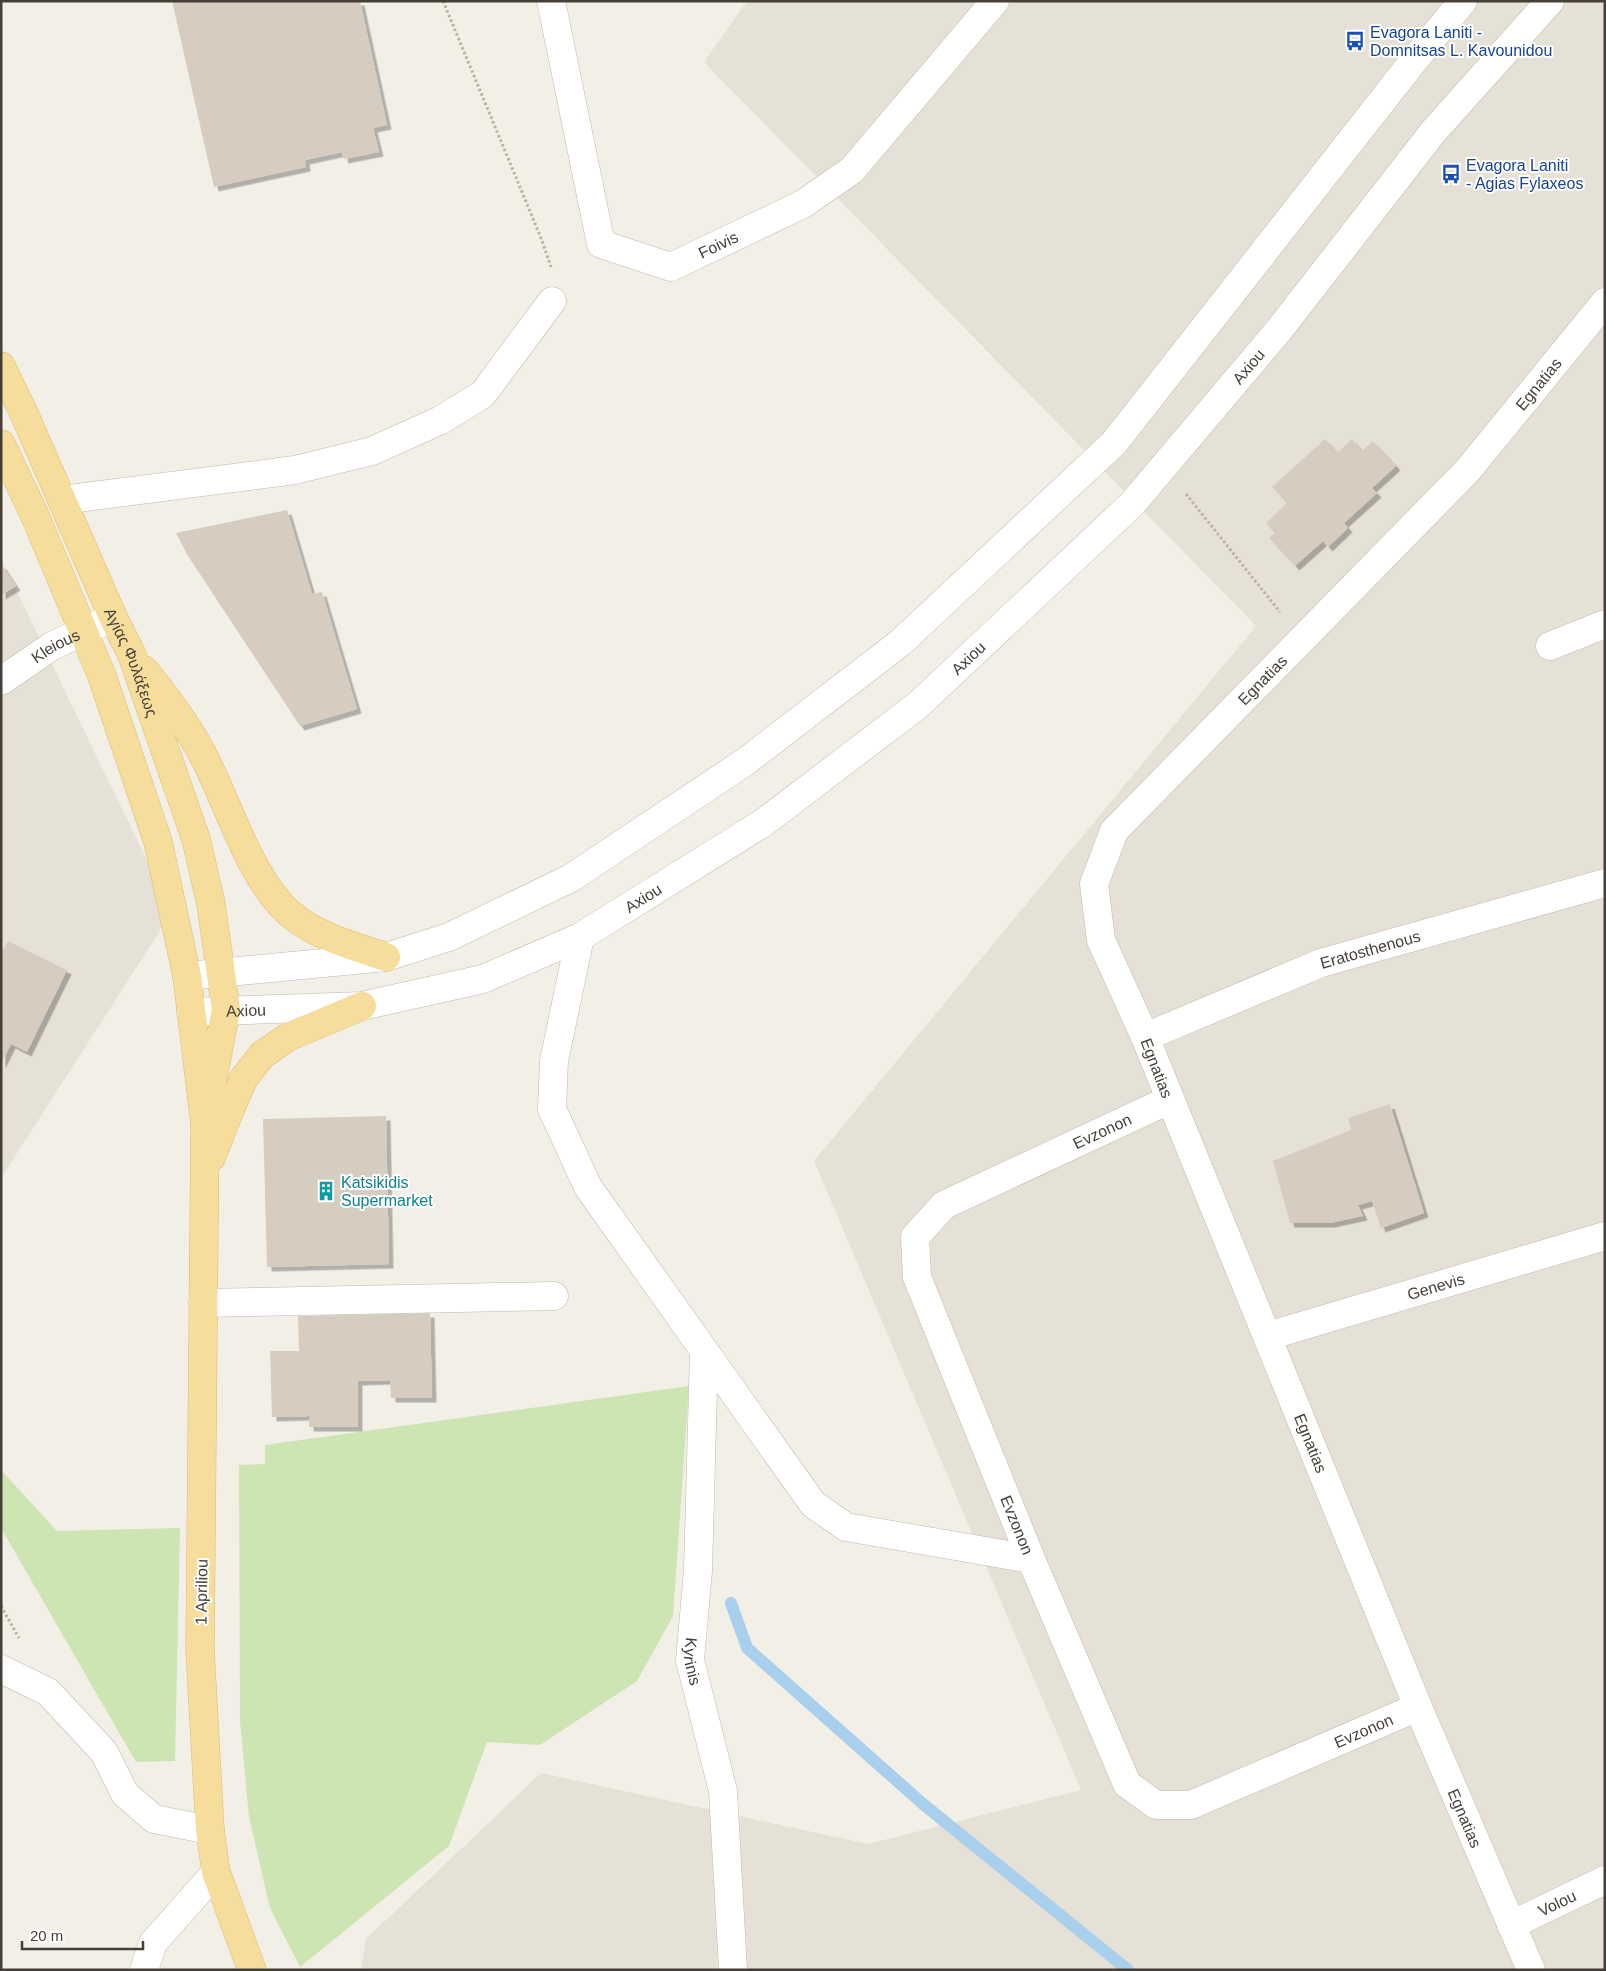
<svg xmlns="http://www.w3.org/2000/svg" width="1606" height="1971" font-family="Helvetica,sans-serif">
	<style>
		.residential { fill: #e6e1d6 }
		.green { fill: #cde4b3 }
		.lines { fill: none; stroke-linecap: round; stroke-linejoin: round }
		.stream { stroke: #a8cfeb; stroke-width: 12 }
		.building { fill: #d6cdc0; filter: url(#shadow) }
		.minor-casing { stroke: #c0b9ad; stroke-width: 29 }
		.major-casing { stroke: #dbba6d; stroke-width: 29 }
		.path { stroke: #beb29d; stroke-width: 3; stroke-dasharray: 2.5 2.5; stroke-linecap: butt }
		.minor { stroke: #fff; stroke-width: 28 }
		.major { stroke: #f7dd9c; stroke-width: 28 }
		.labels { text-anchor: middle; stroke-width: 4; stroke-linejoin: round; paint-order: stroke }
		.transit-label { font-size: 16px; fill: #164399; stroke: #fff; text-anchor: start }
		.street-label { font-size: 16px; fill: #453f37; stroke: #fff }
		.culture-label { font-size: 16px; fill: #0d838f; stroke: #fff; text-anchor: start }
	</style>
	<defs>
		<filter id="shadow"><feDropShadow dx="4.5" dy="4.5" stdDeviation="0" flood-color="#0004"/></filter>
	</defs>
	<rect width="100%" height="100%" fill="#f2efe7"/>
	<g class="residential">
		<path d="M747 1H1605V1970H361L366 1939 541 1773 868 1844 1081 1790 814 1161 1256 626 704 62Z"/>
		<path d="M1 559 172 912 1 1178Z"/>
	</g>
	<g class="green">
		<path d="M689 1386 673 1616 637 1681 540 1745 487 1742 449 1846 300 1967 270 1908 249 1817 240 1721 239 1465 265 1464V1445Z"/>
		<path d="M1 1470 57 1531 180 1528 175 1761 136 1762 1 1528Z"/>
	</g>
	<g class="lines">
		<path class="stream" d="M731 1603 747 1648 923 1804 1128 1970"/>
	</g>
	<g class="building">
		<path d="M172 1H360L387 125 373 128 379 152 344 159 342 152 305 160 306 167 214 187Z"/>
		<path d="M1325 439 1337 453 1352 439 1362 451 1373 441 1396 466 1372 488 1377 493 1344 523 1348 528 1328 547 1323 541 1295 566 1269 538 1275 533 1266 523 1287 503 1272 487Z"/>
		<path d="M287 510 312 594 322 592 357 709 300 726 188 556 176 533Z"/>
		<path d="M1 564 16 586 1 595Z"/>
		<path d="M8 941 67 970 27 1052 11 1044 1 1064V954Z"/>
		<path d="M1390 1104 1424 1213 1381 1228 1372 1201 1358 1205 1363 1216 1330 1223H1290L1273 1161 1351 1130 1348 1118Z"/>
		<path d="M386 1116 389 1264 267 1267 263 1119Z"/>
		<path d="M430 1313 432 1398H391L390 1380 358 1381V1427H309V1416L272 1417 270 1351H299L298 1316Z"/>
	</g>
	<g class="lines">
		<defs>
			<g id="minor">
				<path id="s1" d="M551 1 601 244 671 267 803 204 852 170 995 1"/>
				<path d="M62 500 295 470 372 451 441 420 483 394 552 301"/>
				<path d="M1550 646 1605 624"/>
				<path id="s2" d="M1 681 52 646 113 617"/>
				<path d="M580 937 554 1061 552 1109 588 1187 813 1504 846 1527 1031 1559"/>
				<path d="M187 976 386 957 449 937 571 878 745 762 900 643 1114 443 1415 59 1463 1"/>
				<path id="s3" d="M191 1012 362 1006 483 979 580 937 763 823 918 705 1132 504 1279 330 1433 132 1550 1"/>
				<path id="s4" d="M1145 1037 1321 963 1605 883"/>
				<path id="s5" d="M1169 1100 944 1205 915 1237 917 1277 1031 1559 1127 1784 1156 1805H1191L1418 1707"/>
				<path d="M203 1303 554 1296"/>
				<path id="s6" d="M1268 1336 1605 1236"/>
				<path id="s7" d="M704 1351 698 1571 690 1660 723 1791 733 1970"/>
				<path d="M1 1669 48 1692 104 1752 125 1794 154 1819 210 1830"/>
				<path id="s8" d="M1511 1925 1605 1880"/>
				<path d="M144 1970 153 1943 216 1872"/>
				<path id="s9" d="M1531 1970 1418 1707 1145 1037 1101 940 1094 884 1114 831 1468 470 1605 302"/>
			</g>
			<g id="major">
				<path id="s10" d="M1 366 22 409 113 617 132 655 196 839 211 904 226 1010 209 1098"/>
				<path d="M1 444 35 516 102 676 158 842 187 976 205 1124 200 1650 210 1830 216 1872 252 1970"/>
				<path d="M144 670C167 698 190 728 206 761 228 805 248 869 281 905 307 934 350 945 386 957"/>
				<path d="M211 1158 232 1105 244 1078 262 1055 288 1037 362 1006"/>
			</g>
		</defs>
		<use href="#minor" class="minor-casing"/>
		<use href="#major" class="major-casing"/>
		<g class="path">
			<path d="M443 1 541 238 551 267"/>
			<path d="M1186 494 1280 612"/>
			<path d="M1 1606 19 1638"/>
		</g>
		<use href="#minor" class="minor"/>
		<use href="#major" class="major"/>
	</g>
	<defs>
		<symbol id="bus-bare" viewBox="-9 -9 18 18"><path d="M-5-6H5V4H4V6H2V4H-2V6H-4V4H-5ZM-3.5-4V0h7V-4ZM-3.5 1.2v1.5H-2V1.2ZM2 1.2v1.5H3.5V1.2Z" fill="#1a4fb4" stroke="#fff" stroke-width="2.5" paint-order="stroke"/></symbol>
		<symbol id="building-bare" viewBox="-9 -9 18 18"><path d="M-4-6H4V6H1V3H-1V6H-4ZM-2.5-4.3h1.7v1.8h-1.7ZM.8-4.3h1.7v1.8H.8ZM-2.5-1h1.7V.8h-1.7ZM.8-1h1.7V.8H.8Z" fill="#0f9aa8" stroke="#fff" stroke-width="2.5" paint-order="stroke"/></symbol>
	</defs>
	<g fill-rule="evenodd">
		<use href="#bus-bare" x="1341" y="27" width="28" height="28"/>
		<use href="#bus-bare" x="1437" y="160" width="28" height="28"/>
		<use href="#building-bare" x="312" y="1177" width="28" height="28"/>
	</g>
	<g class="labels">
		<g class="transit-label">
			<text x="1370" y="38">Evagora Laniti -<tspan x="1370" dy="18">Domnitsas L. Kavounidou</tspan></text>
			<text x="1466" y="171">Evagora Laniti<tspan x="1466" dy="18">- Agias Fylaxeos</tspan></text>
		</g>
		<g class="street-label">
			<text dy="6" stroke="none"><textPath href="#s1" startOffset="374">Foivis</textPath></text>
			<text dy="6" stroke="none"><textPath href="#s3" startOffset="1285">Axiou</textPath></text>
			<text dy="6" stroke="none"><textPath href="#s9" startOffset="1846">Egnatias</textPath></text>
			<text dy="6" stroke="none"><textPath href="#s2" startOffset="65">Kleious</textPath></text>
			<text dy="6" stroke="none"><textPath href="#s3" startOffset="880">Axiou</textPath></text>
			<text dy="6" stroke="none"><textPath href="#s10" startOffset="324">Αγίας Φυλάξεως</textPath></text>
			<text dy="6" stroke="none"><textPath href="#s9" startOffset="1441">Egnatias</textPath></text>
			<text dy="6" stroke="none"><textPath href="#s3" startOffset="475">Axiou</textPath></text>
			<text dy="6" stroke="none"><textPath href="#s4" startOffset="242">Eratosthenous</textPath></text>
			<text dy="6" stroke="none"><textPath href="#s3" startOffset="55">Axiou</textPath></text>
			<text transform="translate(1157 1068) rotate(69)" y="6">Egnatias</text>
			<text transform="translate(1102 1131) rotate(-25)" y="6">Evzonon</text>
			<text dy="6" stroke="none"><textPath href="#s6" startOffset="175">Genevis</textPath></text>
			<text transform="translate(1311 1443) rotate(68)" y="6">Egnatias</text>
			<text dy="6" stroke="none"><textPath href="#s5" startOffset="599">Evzonon</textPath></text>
			<text transform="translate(201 1592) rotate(-89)" y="6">1 Apriliou</text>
			<text dy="6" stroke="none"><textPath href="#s7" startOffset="311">Kyrinis</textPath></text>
			<text dy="6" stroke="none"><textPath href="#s5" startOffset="1139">Evzonon</textPath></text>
			<text transform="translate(1465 1818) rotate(67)" y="6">Egnatias</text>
			<text dy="6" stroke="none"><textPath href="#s8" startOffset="51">Volou</textPath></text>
		</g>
		<g class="culture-label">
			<text x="341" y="1188">Katsikidis<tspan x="341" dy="18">Supermarket</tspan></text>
		</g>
	</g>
	<rect width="1606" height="1971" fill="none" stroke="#453f37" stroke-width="5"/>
	<path d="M22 1941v8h121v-8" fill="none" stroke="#453f37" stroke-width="2.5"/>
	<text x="30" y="1941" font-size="15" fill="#453f37" stroke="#ffffff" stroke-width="4" paint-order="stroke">20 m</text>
</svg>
